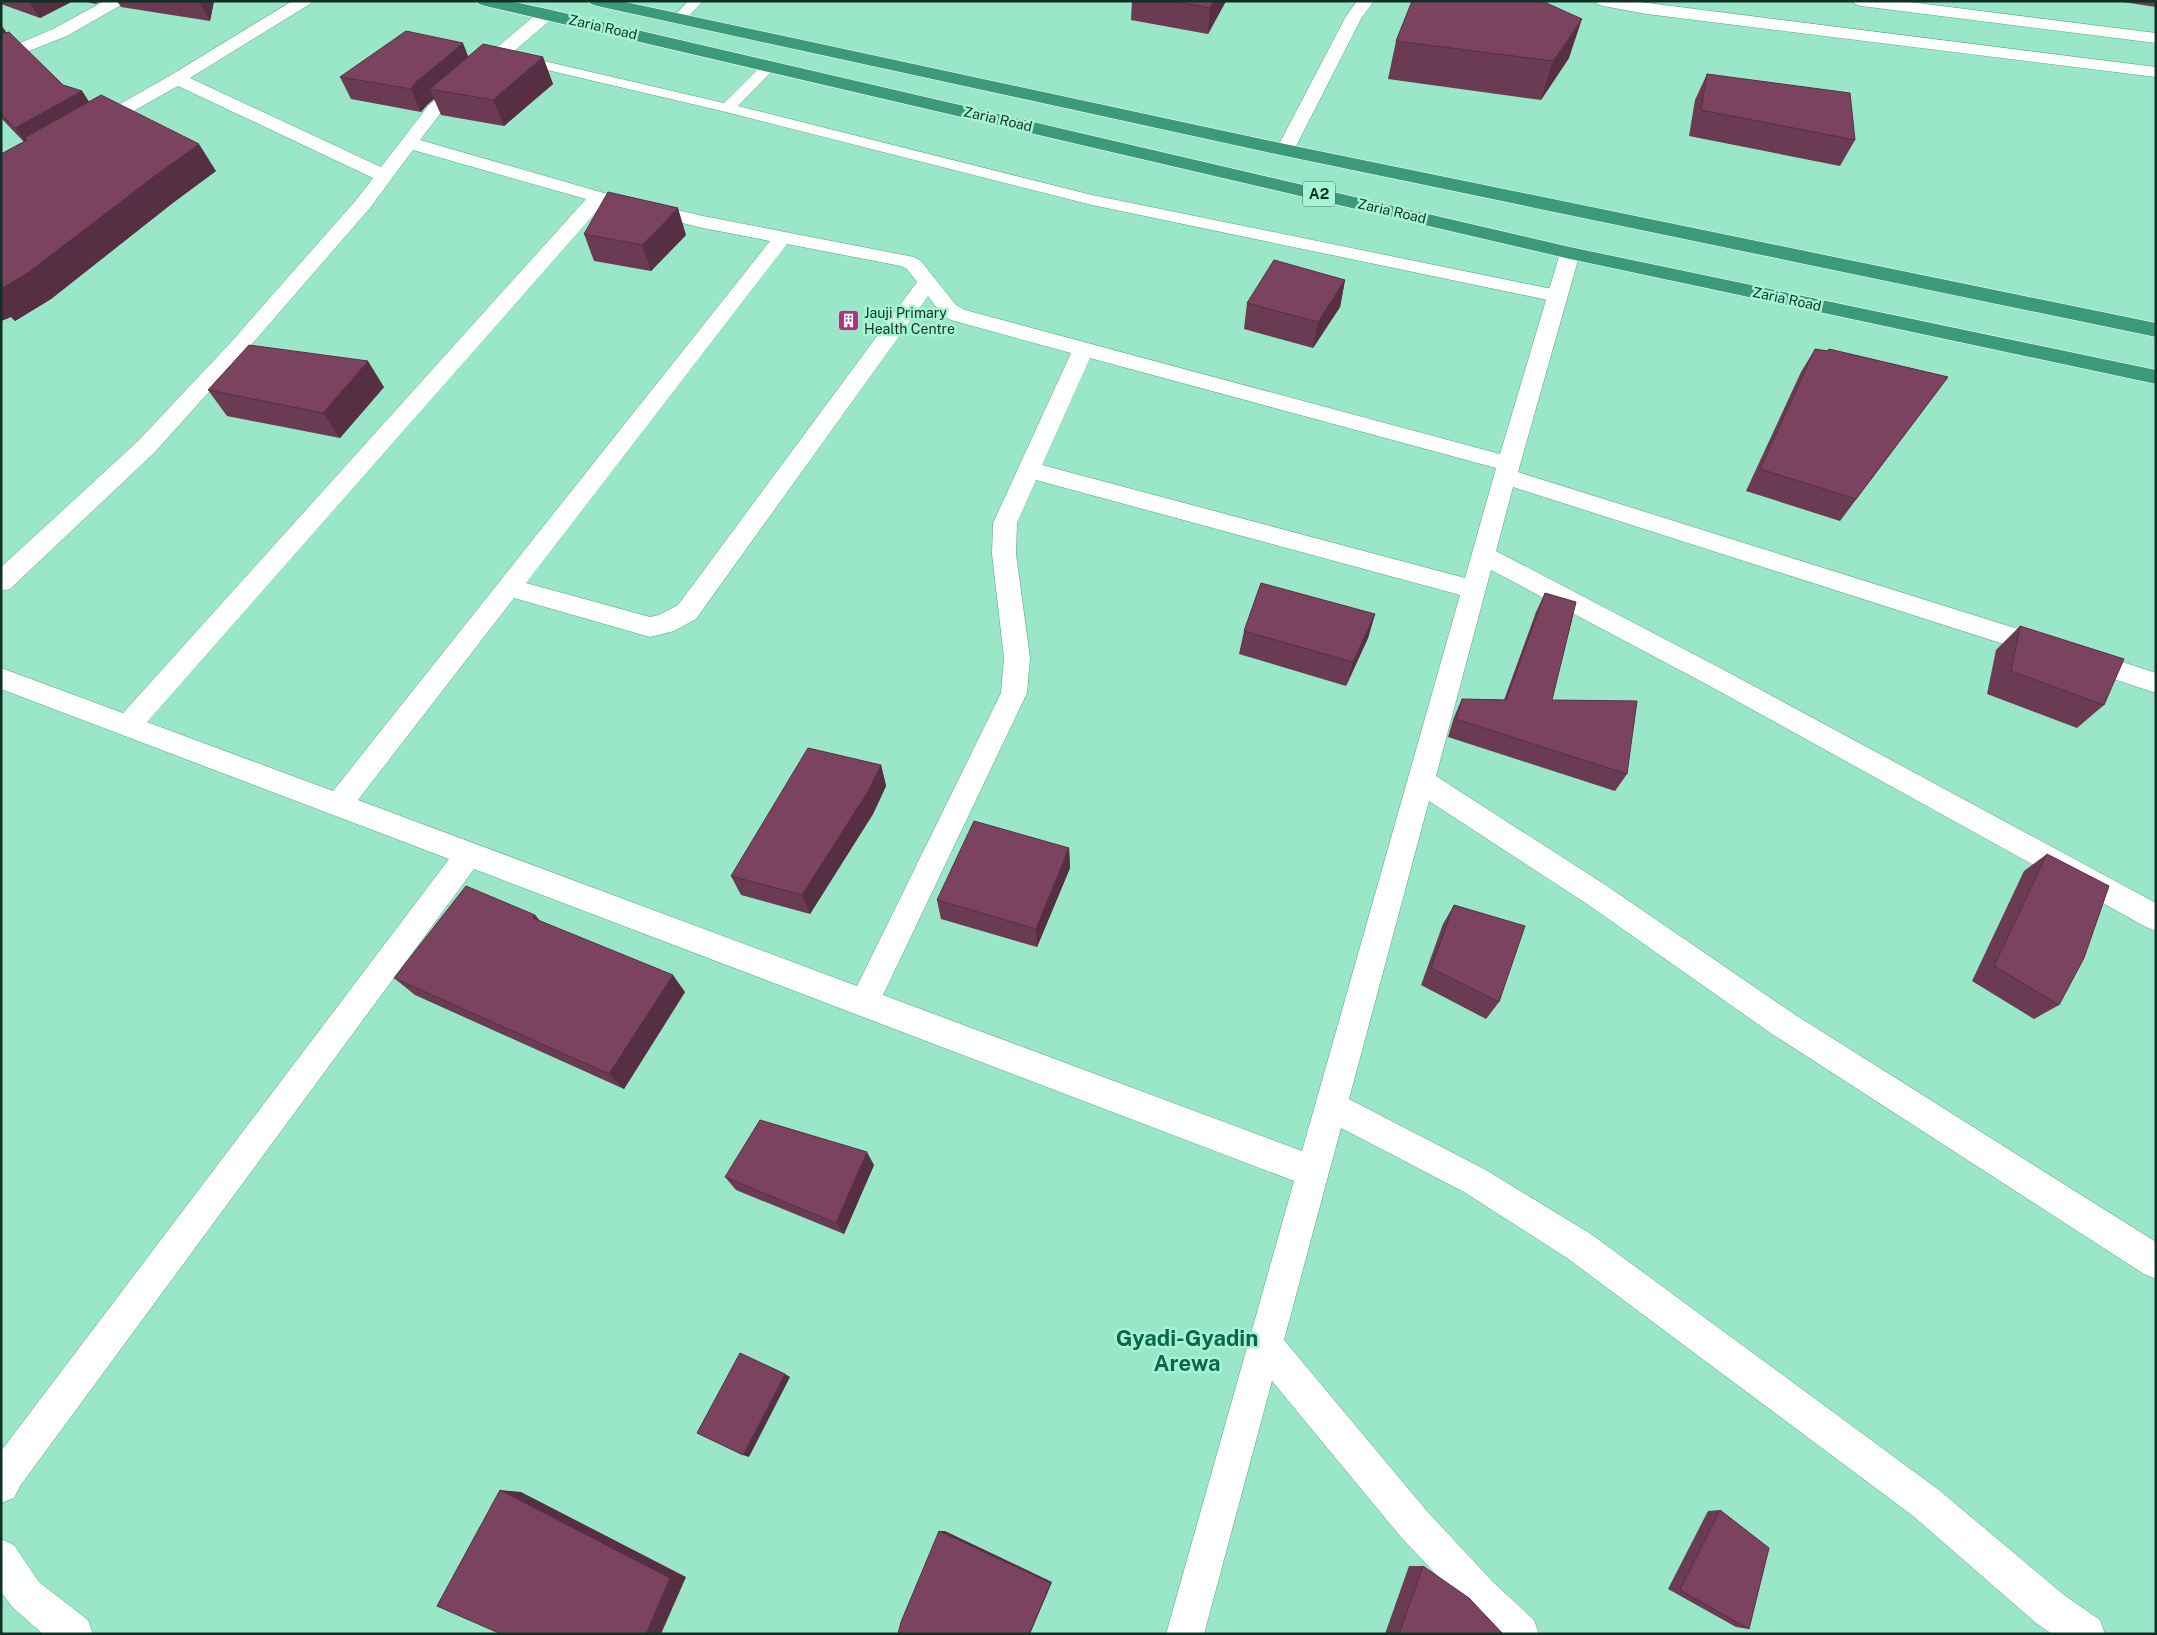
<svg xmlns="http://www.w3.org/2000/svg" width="2157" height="1635" font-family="'Public Sans',sans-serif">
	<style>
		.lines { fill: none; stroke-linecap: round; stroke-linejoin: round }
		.lane-casing { stroke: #57a388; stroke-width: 1 }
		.street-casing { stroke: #57a388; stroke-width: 1 }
		.highway-casing { stroke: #fff; stroke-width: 1 }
		.lane { fill: #fff; fill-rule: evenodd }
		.street { fill: #fff; fill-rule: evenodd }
		.highway { fill: #3c9a7c; fill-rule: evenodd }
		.wall { fill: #6b3a53 }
		.shaded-wall { fill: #572f43 }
		.building { fill: #7c4360; stroke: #572f43 }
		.labels { text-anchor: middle; stroke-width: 5; stroke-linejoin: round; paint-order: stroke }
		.far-street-label { font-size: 14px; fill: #113127; stroke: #a6f4d6 }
		.far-poi-label { font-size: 14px; fill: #113127; stroke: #a6f4d6; text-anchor: start }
		.shield { fill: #a6f4d6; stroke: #3e6c5c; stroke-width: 1 }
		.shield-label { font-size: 15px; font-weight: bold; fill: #113127 }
		.near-quarter-label { font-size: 22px; font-weight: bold; fill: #0c654d; stroke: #a6f4d6 }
	</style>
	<rect width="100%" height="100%" fill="#99e6c9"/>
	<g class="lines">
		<defs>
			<g id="lane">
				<path d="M688 1H703L683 22H673L671 19Z"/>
				<path d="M514 54 724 103 764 63H774L776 66 774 69 738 106 1092 195 1557 290 1563 292 1566 296 1563 300 1557 302 1092 205 726 112 509 61 507 58 509 55Z"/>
			</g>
			<g id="street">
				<path d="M104 1H125L123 4 67 36 1 62V51L55 28Z"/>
				<path d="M292 1H312L310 4 190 78 381 167 428 106 541 10H553L555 14 553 18 440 114 420 140 604 193 703 216 914 257 921 261 956 305 965 310 1500 454 1560 253 1563 249 1570 247 1577 249 1580 253 1518 472 2053 640 2057 647 2053 654 2044 657 1513 487 1496 551 1724 670 2156 903V931L2146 927 1706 684 1491 570 1436 776 1607 886 1794 1014 2156 1242V1279L2144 1274 1772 1034 1587 904 1429 801 1349 1099 1486 1170 1591 1234 1939 1490 2064 1595 2100 1620 2105 1634H2052L2036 1623 1913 1516 1567 1258 1464 1192 1341 1128 1284 1340 1426 1510 1493 1582 1534 1620 1539 1634H1492L1400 1536 1272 1381 1204 1634H1166L1294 1181 474 869 20 1486 14 1498 1 1503V1451L449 859 1 689V668L123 713 586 199 413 150 370 208 245 352 154 453 10 589 1 591V567L138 441 231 342 356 200 373 178 178 86 100 130 94 131 88 130 85 126 88 122 171 75ZM603 204 703 228 770 241 333 791 147 722ZM787 244 901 266 907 269 917 282 678 605 659 615 650 617 526 583ZM928 296 942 315 951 320 1071 353 993 523 992 554 1004 658 1001 693 857 986 358 800 514 598 650 637 674 631 696 619ZM1090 358 1496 468 1465 578 1042 465ZM1036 480 1460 595 1302 1151 883 995 1027 693 1030 658 1016 554 1017 523Z"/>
				<path d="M1357 1H1374L1362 17 1294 150 1292 154 1285 156 1278 154 1276 150 1346 16Z"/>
				<path d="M1595 1H1632L2156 67V77L1647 14 1603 6 1597 4Z"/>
				<path d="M1853 1H1902L2156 33V43L1861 6 1855 4Z"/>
				<path d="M2083 649 2156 673V693L2074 666 2070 659 2074 652Z"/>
				<path d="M1 1539 14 1545 39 1582 88 1620 93 1634H43L13 1608 1 1592Z"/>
			</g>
			<g id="highway">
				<path d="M477 1H510L547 9 1570 247 2156 370V384L1570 259 485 6 479 4Z"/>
				<path d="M589 1H621L1285 144 2156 323V337L1285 156 597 6 591 4Z"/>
			</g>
		</defs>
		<use href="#lane" class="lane-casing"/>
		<use href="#street" class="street-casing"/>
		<use href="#highway" class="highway-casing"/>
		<use href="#lane" class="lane"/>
		<use href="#street" class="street"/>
		<use href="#highway" class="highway"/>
	</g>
	<g class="wall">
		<path d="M1 1H73L40 18 1 4Z"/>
		<path d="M81 1H100L96 4Z"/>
		<path d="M117 1H214L210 21 121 7Z"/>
		<path d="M1132 1H1226L1208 34 1131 20Z"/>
		<path d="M2116 1H2156V7Z"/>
		<path d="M1 25 6 32 63 85 82 91 89 102 216 171 174 202 51 299 15 321 11 317 1 321V154L24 142 1 118Z"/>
		<path d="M1396 41 1569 58 1541 100 1388 79Z"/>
		<path d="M543 57 553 84 504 126 441 115 434 99 427 105 421 112 351 99 340 77Z"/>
		<path d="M1707 74 1855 140 1840 166 1689 136 1695 100Z"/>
		<path d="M584 234 686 235 651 271 594 261Z"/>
		<path d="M1345 280 1340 307 1313 348 1244 329 1247 303Z"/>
		<path d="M1815 349 1828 351 1829 349 1948 377 1840 521 1746 491 1801 372Z"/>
		<path d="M384 387 340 438 227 416 208 390Z"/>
		<path d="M1545 593 1552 700 1627 774 1615 791 1448 737 1454 717 1462 699 1504 700 1536 612Z"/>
		<path d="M1375 614 1368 638 1346 686 1239 654 1244 631Z"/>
		<path d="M2020 626 2104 705 2077 728 1987 694 1996 650Z"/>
		<path d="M881 765 886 786 873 814 810 914 741 895 731 876Z"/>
		<path d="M1069 848 1070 868 1037 947 941 919 937 900Z"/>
		<path d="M2047 854 2059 1005 2034 1019 1972 981 2024 871Z"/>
		<path d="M1454 905 1499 1002 1486 1019 1421 985 1443 924Z"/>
		<path d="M535 915 540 921 685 992 624 1089 415 995 394 978Z"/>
		<path d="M874 1165 844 1234 736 1190 725 1177Z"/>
		<path d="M1720 1510 1749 1629 1736 1627 1668 1589 1708 1511Z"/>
		<path d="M1409 1566H1423L1503 1634H1385Z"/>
	</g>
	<g class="shaded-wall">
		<path d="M28 1H73L40 18Z"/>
		<path d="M199 1H214L210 21Z"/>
		<path d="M1214 1H1226L1208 34 1210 8Z"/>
		<path d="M1582 19 1569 58 1541 100 1553 61Z"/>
		<path d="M1 25 14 43 1 49Z"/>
		<path d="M463 43 472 66 430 89 434 99 427 105 421 112 411 89 416 82Z"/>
		<path d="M543 57 553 84 504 126 493 100Z"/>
		<path d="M82 91 97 114 32 151 15 128Z"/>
		<path d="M199 144 216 171 174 202 51 299 15 321 1 306V289L156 175Z"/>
		<path d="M678 208 686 235 651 271 642 245Z"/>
		<path d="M1345 280 1340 307 1313 348 1318 322Z"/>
		<path d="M1 306 11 317 1 321Z"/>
		<path d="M368 361 384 387 340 438 323 413Z"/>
		<path d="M1375 614 1368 638 1346 686 1353 662Z"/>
		<path d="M881 765 886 786 873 814 810 914 802 895Z"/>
		<path d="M1069 848 1070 868 1037 947 1036 929Z"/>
		<path d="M535 915 551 934 533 918Z"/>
		<path d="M673 975 685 992 624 1089 609 1074Z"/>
		<path d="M867 1152 874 1165 844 1234 836 1223Z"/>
		<path d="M785 1374 790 1377 749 1457 743 1455Z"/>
		<path d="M500 1490 521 1492 686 1577 661 1634H646Z"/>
		<path d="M939 1531H945L1052 1582 1030 1634Z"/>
	</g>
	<g class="building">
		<path d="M1173 1H1214L1210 8Z"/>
		<path d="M1412 1H1542L1582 19 1553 61 1396 41Z"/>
		<path d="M406 31 463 43 416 82 411 89 340 77Z"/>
		<path d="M9 32 63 85 82 91 15 128 1 114V34Z"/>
		<path d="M483 44 543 57 493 100 430 89Z"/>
		<path d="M1707 74 1850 93 1855 140 1701 110Z"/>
		<path d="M101 95 199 144 156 175 29 272 1 289V154L27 140 24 138Z"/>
		<path d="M608 192 678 208 642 245 584 234Z"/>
		<path d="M1274 260 1345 280 1318 322 1247 303Z"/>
		<path d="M249 345 368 361 323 413 208 390Z"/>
		<path d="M1815 349 1828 351 1829 349 1948 377 1856 499 1760 469Z"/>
		<path d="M1261 583 1375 614 1353 662 1244 631Z"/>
		<path d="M1545 593 1576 602 1552 700 1637 701 1627 774 1456 719 1462 699 1506 700Z"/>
		<path d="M2020 626 2124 659 2104 705 2011 671Z"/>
		<path d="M808 748 881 765 867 793 802 895 731 876Z"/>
		<path d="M974 821 1069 848 1036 929 937 900Z"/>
		<path d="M2047 854 2109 886 2084 958 2059 1005 1994 966Z"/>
		<path d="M466 886 535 915 533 918 673 975 609 1074 394 978Z"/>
		<path d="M1454 905 1525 926 1499 1002 1431 968Z"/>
		<path d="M760 1120 867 1152 836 1223 725 1177Z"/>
		<path d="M740 1353 785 1374 743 1455 697 1433Z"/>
		<path d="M500 1490 670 1578 646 1634H501L437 1606Z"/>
		<path d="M1720 1510 1769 1548 1749 1629 1680 1590Z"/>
		<path d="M939 1531 1051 1583 1029 1634H898L901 1622Z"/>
		<path d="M1423 1566 1469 1598 1503 1634H1399Z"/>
	</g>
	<defs>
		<symbol id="building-square" viewBox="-11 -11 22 22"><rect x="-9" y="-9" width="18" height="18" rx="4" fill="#b1317d" stroke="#a6f4d6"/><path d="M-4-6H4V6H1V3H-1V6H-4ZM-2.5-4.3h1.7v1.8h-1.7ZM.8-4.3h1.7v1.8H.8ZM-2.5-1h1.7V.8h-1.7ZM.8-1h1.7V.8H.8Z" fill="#fff"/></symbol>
	</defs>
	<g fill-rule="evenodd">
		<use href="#building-square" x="836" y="308" width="25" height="25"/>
	</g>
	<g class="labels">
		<g class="far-street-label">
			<text transform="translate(603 27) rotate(13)" y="5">Zaria Road</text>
			<text transform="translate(998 119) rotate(13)" y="5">Zaria Road</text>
			<text transform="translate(1392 211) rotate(13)" y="5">Zaria Road</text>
			<text transform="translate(1787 299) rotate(12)" y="5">Zaria Road</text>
		</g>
		<g class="far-poi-label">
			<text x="864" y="318">Jauji Primary<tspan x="864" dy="16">Health Centre</tspan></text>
		</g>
		<rect class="shield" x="1303" y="181.5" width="32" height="25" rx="4"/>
		<g class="shield-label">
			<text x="1319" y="199">A2</text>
		</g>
		<g class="near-quarter-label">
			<text x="1187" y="1346">Gyadi-Gyadin<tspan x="1187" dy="25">Arewa</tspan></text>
		</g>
	</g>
	<rect width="2157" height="1635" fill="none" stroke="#113127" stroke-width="5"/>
</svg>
